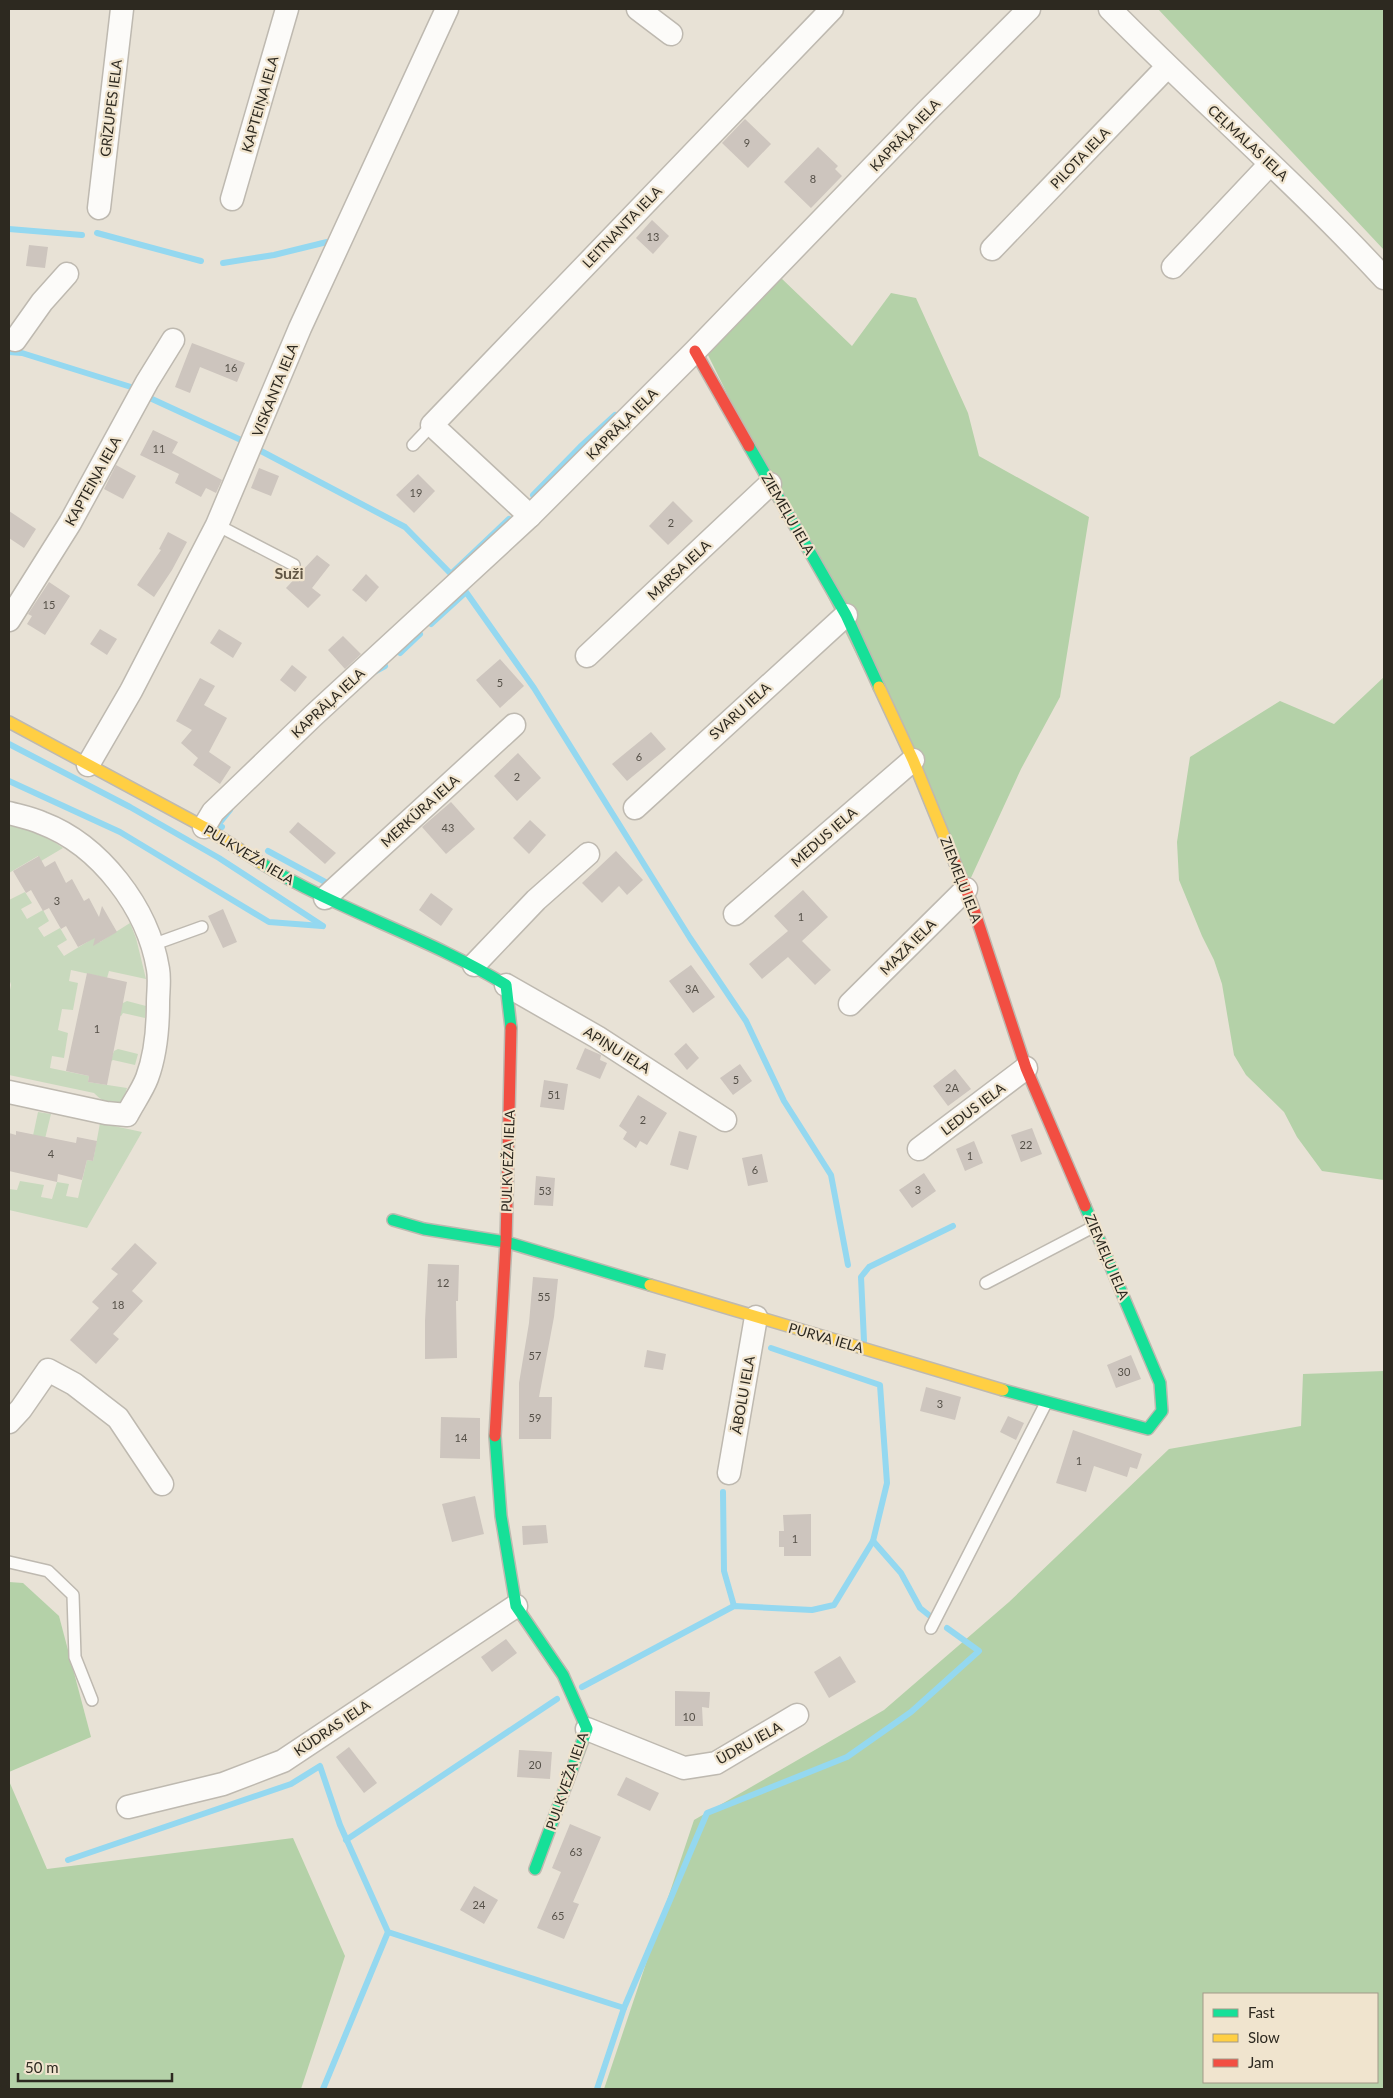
<svg xmlns="http://www.w3.org/2000/svg" width="1393" height="2098" font-family="Lato,sans-serif">
	<style>
		.green { fill: #c8d9bd }
		.forest { fill: #b4d1a8; fill-rule: evenodd }
		.lines { fill: none; stroke-linecap: round; stroke-linejoin: round }
		.stream { stroke: #94d8f0; stroke-width: 6 }
		.building { fill: #cdc5be }
		.lane-casing { stroke: #beb9b0; stroke-width: 14 }
		.street-casing { stroke: #beb9b0; stroke-width: 25 }
		.fast-casing { stroke: #beb9b0; stroke-width: 14 }
		.slow-casing { stroke: #beb9b0; stroke-width: 14 }
		.jam-casing { stroke: #beb9b0; stroke-width: 14 }
		.lane { stroke: #fcfbf9; stroke-width: 11 }
		.street { stroke: #fcfbf9; stroke-width: 22 }
		.fast { stroke: #16e098; stroke-width: 11 }
		.slow { stroke: #ffcf43; stroke-width: 11 }
		.jam { stroke: #f24e42; stroke-width: 11 }
		.labels { text-anchor: middle; stroke-width: 4.5; stroke-linejoin: round; paint-order: stroke }
		.number-label { font-size: 11px; fill: #555048 }
		.street-label { font-size: 14px; fill: #2d2920; stroke: #f0e4ce }
		.quarter-label { font-size: 16px; font-weight: bold; fill: #615644; stroke: #f0e4ce }
	</style>
	<rect width="100%" height="100%" fill="#e8e2d6"/>
	<g class="green">
		<path d="M9 825C28 829 47 836 63 848L41 861 38 856 9 873Z"/>
		<path d="M25 892 32 903 21 909 27 919 43 910 49 921 38 928 44 937 60 928 67 940 57 946 64 956 97 936 100 942 130 923 136 938 146 979 109 971 107 978 71 970 69 981 78 983 73 1010 62 1009 58 1030 68 1033 64 1058 52 1056 50 1068 89 1076 88 1082 127 1088 122 1103C110 1106 102 1101 94 1093L9 1075V995L11 985 9 978V900Z"/>
		<path d="M127 1001 146 1006 145 1018 123 1013 121 1016 111 1014 113 1002 123 1003Z"/>
		<path d="M118 1049 138 1054 135 1065 113 1060 110 1062 114 1051Z"/>
		<path d="M38 1112 51 1114 43 1147 31 1145Z"/>
		<path d="M100 1123 142 1132 87 1228 9 1210V1189L17 1190 20 1181 44 1185 41 1197 52 1199 57 1182 69 1184 66 1196 78 1198 87 1160 93 1161Z"/>
	</g>
	<g class="forest">
		<path d="M1158 9H1384V250Z"/>
		<path d="M780 277 852 346 891 293 916 298 968 413 979 456 1089 517 1060 697 1021 769 969 882 707 353Z"/>
		<path d="M1384 677V1180L1322 1171 1297 1137 1284 1112 1246 1075 1234 1055 1222 984 1214 960 1202 936 1179 880 1177 842 1190 757 1280 701 1334 724Z"/>
		<path d="M1384 1371V2089H604L694 1820 884 1710 1009 1602 1169 1449 1301 1426 1303 1374ZM1377 1994V2082H1204V1994Z"/>
		<path d="M9 1582 23 1583 59 1616 91 1737 9 1772Z"/>
		<path d="M9 1781 47 1869 293 1838 345 1956 301 2089H9Z"/>
	</g>
	<g class="lines">
		<g class="stream">
			<path d="M9 229 82 235"/>
			<path d="M97 233 201 261"/>
			<path d="M223 263 274 255 327 242"/>
			<path d="M9 352 22 353 131 387"/>
			<path d="M152 399 241 440"/>
			<path d="M261 451 405 527 451 574 509 519"/>
			<path d="M533 495 580 447 615 415"/>
			<path d="M431 624 466 592 534 688 690 938 746 1021 784 1101 831 1175 848 1265"/>
			<path d="M400 653 420 634"/>
			<path d="M374 672 385 666"/>
			<path d="M9 744 130 807 219 858 323 926"/>
			<path d="M9 781 120 832 269 922 322 926"/>
			<path d="M222 827 218 825 230 810"/>
			<path d="M268 851 327 883"/>
			<path d="M864 1341 861 1277 869 1267 953 1226"/>
			<path d="M723 1492 724 1571 734 1606"/>
			<path d="M873 1541 901 1573 920 1608 930 1616"/>
			<path d="M582 1687 734 1606 812 1610 834 1605 873 1541 887 1483 880 1385 771 1348"/>
			<path d="M346 1840 557 1699"/>
			<path d="M68 1860 291 1784 320 1766 340 1825 388 1932 624 2008 707 1813 847 1757 911 1712 979 1651 947 1628"/>
			<path d="M323 2089 388 1932"/>
			<path d="M597 2089 624 2008"/>
		</g>
	</g>
	<g class="building">
		<path d="M745 119 771 144 748 168 722 143Z"/>
		<path d="M818 147 838 166 835 169 842 176 811 208 784 182Z"/>
		<path d="M652 220 669 236 653 254 636 238Z"/>
		<path d="M29 245 48 247 45 268 26 266Z"/>
		<path d="M192 343 245 363 237 382 200 367 190 393 175 387Z"/>
		<path d="M153 430 178 442 172 453 222 480 216 493 206 488 201 497 175 483 179 474 140 455Z"/>
		<path d="M116 465 136 476 123 499 104 489Z"/>
		<path d="M259 468 279 476 271 496 251 488Z"/>
		<path d="M418 474 435 491 414 513 396 495Z"/>
		<path d="M673 501 693 521 668 545 649 526Z"/>
		<path d="M9 511 36 529 24 548 9 538Z"/>
		<path d="M168 532 187 542 172 570 154 597 137 585 161 550 159 549Z"/>
		<path d="M317 555 330 565 312 588 321 595 308 608 286 588Z"/>
		<path d="M366 574 379 587 366 602 352 590Z"/>
		<path d="M49 582 70 596 45 635 27 624 32 616 28 614Z"/>
		<path d="M100 629 117 639 107 655 90 644Z"/>
		<path d="M219 629 242 643 233 658 210 643Z"/>
		<path d="M343 636 361 654 345 669 328 650Z"/>
		<path d="M500 659 524 686 500 708 476 680Z"/>
		<path d="M292 665 307 677 295 692 280 680Z"/>
		<path d="M200 678 215 686 204 705 227 718 209 752 231 767 220 784 193 765 198 758 181 743 192 730 176 721Z"/>
		<path d="M651 732 666 749 627 781 612 764Z"/>
		<path d="M518 753 541 778 517 801 494 776Z"/>
		<path d="M451 802 475 829 446 854 422 827Z"/>
		<path d="M530 820 546 835 529 854 513 838Z"/>
		<path d="M298 822 336 853 325 864 289 832Z"/>
		<path d="M616 851 643 880 627 895 619 886 602 903 582 883Z"/>
		<path d="M39 856 45 867 55 861 66 883 72 879 84 901 89 898 99 917 102 906 117 932 93 946 95 938 78 947 66 926 61 929 49 908 43 911 31 890 26 893 13 871Z"/>
		<path d="M803 890 828 917 802 941 831 970 815 985 788 957 762 979 749 964 788 931 774 916Z"/>
		<path d="M431 893 453 909 441 926 419 910Z"/>
		<path d="M223 909 237 942 223 948 208 916Z"/>
		<path d="M691 965 715 997 693 1013 669 981Z"/>
		<path d="M87 973 127 982 107 1085 88 1082 89 1076 66 1071Z"/>
		<path d="M686 1043 699 1058 687 1070 674 1054Z"/>
		<path d="M585 1048 601 1055 600 1060 607 1063 600 1079 576 1069Z"/>
		<path d="M740 1064 752 1081 733 1095 720 1078Z"/>
		<path d="M955 1069 971 1089 948 1106 933 1086Z"/>
		<path d="M544 1080 568 1084 564 1110 540 1107Z"/>
		<path d="M638 1095 667 1113 647 1145 640 1141 636 1148 623 1139 627 1132 619 1126Z"/>
		<path d="M1032 1128 1042 1154 1021 1162 1011 1135Z"/>
		<path d="M16 1131 76 1143 77 1137 97 1141 93 1161 87 1160 82 1180 58 1174 57 1182 9 1171V1133L16 1135Z"/>
		<path d="M679 1131 697 1136 688 1170 670 1165Z"/>
		<path d="M974 1141 983 1163 965 1171 956 1149Z"/>
		<path d="M762 1154 768 1182 748 1186 742 1158Z"/>
		<path d="M924 1173 936 1191 912 1208 899 1190Z"/>
		<path d="M536 1176 555 1178 553 1206 534 1205Z"/>
		<path d="M135 1243 157 1263 132 1291 143 1301 113 1334 119 1339 96 1364 70 1340 99 1308 92 1302 118 1274 111 1269Z"/>
		<path d="M428 1264 459 1265 458 1301H456L457 1358 425 1359V1321Z"/>
		<path d="M533 1277 558 1279 554 1317 539 1397H552L551 1439H519V1383L529 1323Z"/>
		<path d="M647 1350 666 1354 663 1370 644 1367Z"/>
		<path d="M1131 1355 1141 1379 1116 1388 1107 1365Z"/>
		<path d="M926 1387 961 1397 955 1420 920 1411Z"/>
		<path d="M1008 1416 1024 1423 1016 1440 1000 1432Z"/>
		<path d="M441 1417 480 1418V1459L440 1458Z"/>
		<path d="M1073 1430 1142 1454 1137 1469 1130 1467 1127 1477 1094 1466 1086 1492 1056 1483Z"/>
		<path d="M475 1496 484 1534 452 1542 442 1504Z"/>
		<path d="M811 1514V1556H784V1547H779V1531H784L783 1515Z"/>
		<path d="M546 1525 548 1543 523 1545 522 1526Z"/>
		<path d="M506 1639 517 1653 492 1672 481 1657Z"/>
		<path d="M840 1656 856 1682 829 1698 814 1672Z"/>
		<path d="M675 1691 710 1692 709 1708 702 1707 703 1726H675Z"/>
		<path d="M349 1747 377 1783 364 1793 336 1757Z"/>
		<path d="M519 1750 552 1752 550 1779 517 1777Z"/>
		<path d="M626 1777 659 1793 650 1811 617 1795Z"/>
		<path d="M570 1824 601 1837 573 1902 579 1904 564 1939 537 1928 561 1872 552 1868Z"/>
		<path d="M474 1886 498 1900 484 1924 460 1910Z"/>
	</g>
	<g class="lines">
		<defs>
			<g id="lane">
				<path d="M413 445 432 425"/>
				<path d="M217 525 294 565"/>
				<path d="M152 945 202 927"/>
				<path d="M986 1283 1093 1227"/>
				<path d="M9 1562 48 1571 73 1595 75 1657 92 1700"/>
				<path d="M931 1628 1046 1403"/>
			</g>
			<g id="street">
				<path d="M638 9 671 34"/>
				<path d="M1110 9C1200 100 1297 184 1384 278"/>
				<path d="M232 199 287 9"/>
				<path d="M99 208 122 9"/>
				<path d="M992 249 1167 67"/>
				<path d="M1173 267 1270 164"/>
				<path d="M15 340 42 302 67 274"/>
				<path d="M530 516 432 425 832 9"/>
				<path d="M9 620 70 523 147 382 173 340"/>
				<path d="M587 656 770 484"/>
				<path d="M88 765 131 691 217 525 300 328 447 9"/>
				<path d="M635 808 846 615"/>
				<path d="M9 813C20 816 31 818 42 823 100 845 148 908 158 969 160 980 158 992 158 1003 158 1029 156 1054 147 1078 142 1091 133 1103 127 1115L106 1113 9 1092"/>
				<path d="M204 827 213 812 314 715 530 516 695 351 926 112 1029 9"/>
				<path d="M325 898 514 725"/>
				<path d="M735 914 913 760"/>
				<path d="M474 965 536 900 588 854"/>
				<path d="M506 985 597 1037 725 1120"/>
				<path d="M850 1004 966 889"/>
				<path d="M919 1149 1026 1068"/>
				<path d="M9 1422 21 1409 48 1370 74 1384 118 1418 162 1484"/>
				<path d="M729 1473 756 1317"/>
				<path d="M587 1729 684 1768 716 1763 797 1715"/>
				<path d="M128 1807 223 1784 283 1761 516 1606"/>
			</g>
			<g id="fast">
				<path d="M749 446 846 615 879 687"/>
				<path d="M261 863C339 911 428 937 506 985L511 1028"/>
				<path d="M393 1220 424 1229 506 1242 650 1285"/>
				<path d="M1003 1390 1148 1429 1162 1411 1160 1383 1085 1206"/>
				<path d="M495 1436 501 1516 516 1606 563 1675 587 1729 535 1869"/>
			</g>
			<g id="slow">
				<path d="M879 687 913 760 955 863"/>
				<path d="M9 722 204 827 261 863"/>
				<path d="M650 1285 1003 1390"/>
			</g>
			<g id="jam">
				<path d="M695 351 749 446"/>
				<path d="M955 863 972 904 1026 1068 1085 1206"/>
				<path d="M495 1436 506 1242 511 1028"/>
			</g>
		</defs>
		<use href="#lane" class="lane-casing"/>
		<use href="#street" class="street-casing"/>
		<use href="#fast" class="fast-casing"/>
		<use href="#slow" class="slow-casing"/>
		<use href="#jam" class="jam-casing"/>
		<use href="#lane" class="lane"/>
		<use href="#street" class="street"/>
		<use href="#fast" class="fast"/>
		<use href="#slow" class="slow"/>
		<use href="#jam" class="jam"/>
	</g>
	<g class="labels">
		<g class="number-label">
			<text x="747" y="147">9</text>
			<text x="813" y="183">8</text>
			<text x="653" y="241">13</text>
			<text x="231" y="372">16</text>
			<text x="159" y="453">11</text>
			<text x="416" y="497">19</text>
			<text x="671" y="527">2</text>
			<text x="49" y="609">15</text>
			<text x="500" y="687">5</text>
			<text x="639" y="761">6</text>
			<text x="517" y="781">2</text>
			<text x="448" y="832">43</text>
			<text x="57" y="905">3</text>
			<text x="801" y="921">1</text>
			<text x="692" y="993">3A</text>
			<text x="97" y="1033">1</text>
			<text x="736" y="1084">5</text>
			<text x="952" y="1092">2A</text>
			<text x="554" y="1099">51</text>
			<text x="643" y="1124">2</text>
			<text x="1026" y="1149">22</text>
			<text x="51" y="1158">4</text>
			<text x="970" y="1160">1</text>
			<text x="755" y="1174">6</text>
			<text x="918" y="1194">3</text>
			<text x="545" y="1195">53</text>
			<text x="443" y="1287">12</text>
			<text x="544" y="1301">55</text>
			<text x="118" y="1309">18</text>
			<text x="535" y="1360">57</text>
			<text x="1124" y="1376">30</text>
			<text x="940" y="1408">3</text>
			<text x="535" y="1422">59</text>
			<text x="461" y="1442">14</text>
			<text x="1079" y="1465">1</text>
			<text x="795" y="1543">1</text>
			<text x="689" y="1721">10</text>
			<text x="535" y="1769">20</text>
			<text x="576" y="1856">63</text>
			<text x="479" y="1909">24</text>
			<text x="558" y="1920">65</text>
		</g>
		<g class="street-label">
			<text transform="translate(260 104) rotate(-74)" y="5">KAPTEIŅA IELA</text>
			<text transform="translate(111 108) rotate(-83)" y="5">GRĪZUPES IELA</text>
			<text transform="translate(905 135) rotate(-46)" y="5">KAPRĀĻA IELA</text>
			<text transform="translate(1248 143) rotate(43)" y="5">CEĻMALAS IELA</text>
			<text transform="translate(1080 158) rotate(-46)" y="5">PILOTA IELA</text>
			<text transform="translate(622 227) rotate(-46)" y="5">LEITNANTA IELA</text>
			<text transform="translate(275 390) rotate(-68)" y="5">VISKANTA IELA</text>
			<text transform="translate(622 424) rotate(-45)" y="5">KAPRĀĻA IELA</text>
			<text transform="translate(93 481) rotate(-61)" y="5">KAPTEIŅA IELA</text>
			<text transform="translate(788 514) rotate(60)" y="5">ZIEMEĻU IELA</text>
			<text transform="translate(679 570) rotate(-43)" y="5">MARSA IELA</text>
			<text transform="translate(328 703) rotate(-43)" y="5">KAPRĀĻA IELA</text>
			<text transform="translate(740 711) rotate(-42)" y="5">SVARU IELA</text>
			<text transform="translate(420 811) rotate(-42)" y="5">MERKŪRA IELA</text>
			<text transform="translate(824 837) rotate(-41)" y="5">MEDUS IELA</text>
			<text transform="translate(249 855) rotate(31)" y="5">PULKVEŽA IELA</text>
			<text transform="translate(961 880) rotate(69)" y="5">ZIEMEĻU IELA</text>
			<text transform="translate(908 947) rotate(-45)" y="5">MAZĀ IELA</text>
			<text transform="translate(617 1050) rotate(32)" y="5">APIŅU IELA</text>
			<text transform="translate(973 1109) rotate(-37)" y="5">LEDUS IELA</text>
			<text transform="translate(508 1161) rotate(-88)" y="5">PULKVEŽA IELA</text>
			<text transform="translate(1107 1257) rotate(67)" y="5">ZIEMEĻU IELA</text>
			<text transform="translate(826 1338) rotate(16)" y="5">PURVA IELA</text>
			<text transform="translate(743 1395) rotate(-80)" y="5">ĀBOLU IELA</text>
			<text transform="translate(332 1728) rotate(-34)" y="5">KŪDRAS IELA</text>
			<text transform="translate(749 1743) rotate(-29)" y="5">ŪDRU IELA</text>
			<text transform="translate(567 1781) rotate(-71)" y="5">PULKVEŽA IELA</text>
		</g>
		<g class="quarter-label">
			<text x="289" y="579">Suži</text>
		</g>
	</g>
	<rect width="1393" height="2098" fill="none" stroke="#2d2920" stroke-width="20"/>
	<rect x="1203" y="1993" width="175" height="90" fill="#f0e4ce" stroke="#a29988"/>
	<rect x="1213" y="2009" width="25" height="8" fill="#16e098" stroke="#a29988"/>
	<text x="1248" y="2018" font-size="15" fill="#2d2920">Fast</text>
	<rect x="1213" y="2034" width="25" height="8" fill="#ffcf43" stroke="#a29988"/>
	<text x="1248" y="2043" font-size="15" fill="#2d2920">Slow</text>
	<rect x="1213" y="2059" width="25" height="8" fill="#f24e42" stroke="#a29988"/>
	<text x="1248" y="2068" font-size="15" fill="#2d2920">Jam</text>
	<path d="M18 2073v8h154v-8" fill="none" stroke="#2d2920" stroke-width="2.5"/>
	<text x="25" y="2073" font-size="15" fill="#2d2920" stroke="#f0e4ce" stroke-width="4" paint-order="stroke">50 m</text>
</svg>
